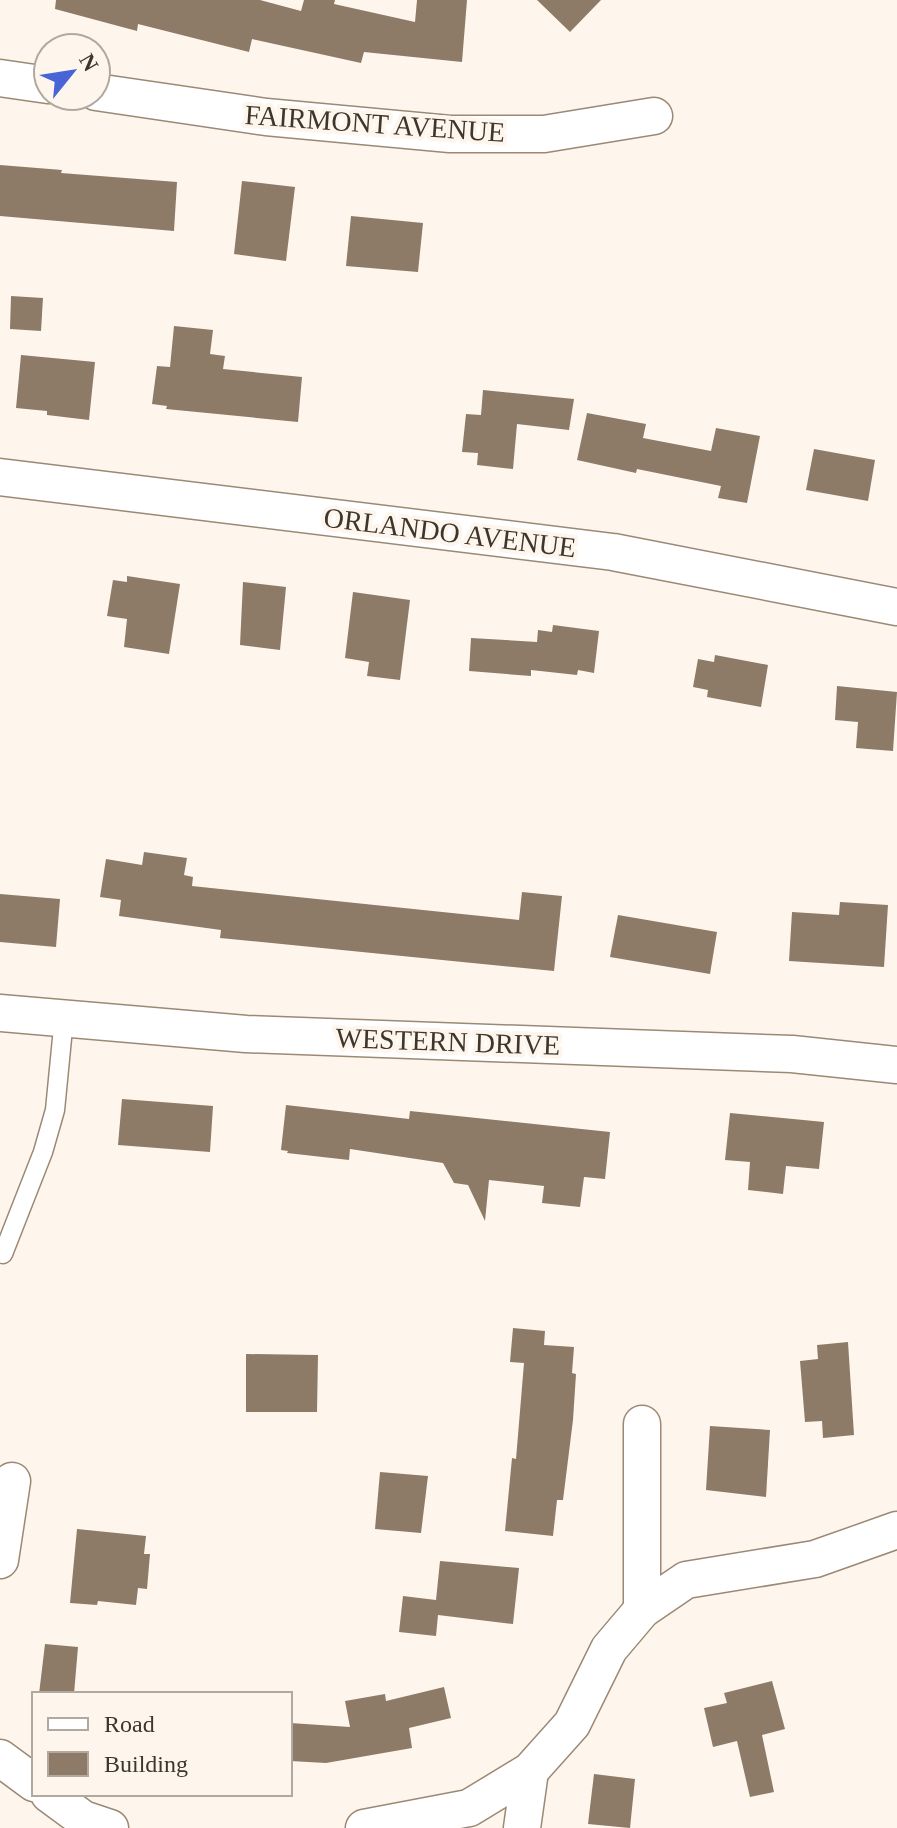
<svg xmlns="http://www.w3.org/2000/svg" width="897" height="1828" font-family="'Times New Roman',serif">
	<style>
		.building { fill: #8d7b67 }
		.lines { fill: none; stroke-linecap: round; stroke-linejoin: round }
		.service-casing { stroke: #9b8975; stroke-width: 21 }
		.minor-casing { stroke: #9b8975; stroke-width: 39 }
		.service { stroke: #fff; stroke-width: 18 }
		.minor { stroke: #fff; stroke-width: 36 }
		.labels { text-anchor: middle; stroke-width: 8; stroke-linejoin: round; paint-order: stroke }
		.street-label { font-size: 28px; fill: #3d362d; stroke: #fef6ed }
	</style>
	<rect width="100%" height="100%" fill="#fef6ed"/>
	<g class="building">
		<path d="M56 0H260L301 11 304 0H335L334 4 415 22 417 0H467L462 62 364 52 361 63 252 39 249 52 138 24 137 31 55 9Z"/>
		<path d="M537 0H601L570 32Z"/>
		<path d="M0 165 62 170 61 173 177 182 174 231 0 216Z"/>
		<path d="M242 181 295 187 286 261 234 254Z"/>
		<path d="M351 216 423 223 418 272 346 266Z"/>
		<path d="M11 296 43 298 41 331 10 329Z"/>
		<path d="M174 326 213 330 210 354 225 356 223 369 302 377 298 422 166 409 167 406 152 404 157 366 170 367Z"/>
		<path d="M21 355 95 362 89 420 47 415V411L16 408Z"/>
		<path d="M483 390 574 399 569 430 517 424 513 469 477 465 478 453 462 452 466 414 481 415Z"/>
		<path d="M587 413 646 424 643 438 711 451 716 428 760 436 747 503 718 498 721 486 637 469 636 473 577 460Z"/>
		<path d="M814 449 875 460 868 501 806 490Z"/>
		<path d="M127 576 180 584 169 654 124 647 127 619 107 616 113 580 127 582Z"/>
		<path d="M243 582 286 587 280 650 240 645Z"/>
		<path d="M353 592 410 600 400 680 367 676 369 662 345 658Z"/>
		<path d="M553 625 599 631 594 673 578 670 577 675 531 670V676L469 671 471 638 537 642 538 630 552 632Z"/>
		<path d="M715 655 768 665 761 707 707 697 708 690 693 687 698 659 714 662Z"/>
		<path d="M837 686 897 692 893 751 856 748 858 722 835 720Z"/>
		<path d="M144 852 187 858 184 875 193 877 192 886 519 920 522 892 562 896 554 971 220 938 221 930 119 916 121 900 100 897 106 859 142 865Z"/>
		<path d="M0 894 60 899 56 947 0 942Z"/>
		<path d="M840 902 888 905 884 967 789 961 792 912 839 915Z"/>
		<path d="M618 915 717 932 710 974 610 957Z"/>
		<path d="M122 1099 213 1106 210 1152 118 1145Z"/>
		<path d="M286 1105 409 1119 410 1111 610 1132 605 1179 584 1177 580 1207 542 1203 544 1186 489 1180 485 1221 468 1185 454 1183 443 1163 350 1149 349 1160 287 1153 288 1151 281 1150Z"/>
		<path d="M730 1113 824 1122 819 1169 786 1166 783 1194 748 1190 750 1162 725 1160Z"/>
		<path d="M513 1328 545 1331 544 1345 574 1347 572 1373 576 1374 573 1420 563 1500H557L553 1536 505 1531 512 1458 516 1459 524 1363 510 1362Z"/>
		<path d="M848 1342 854 1435 823 1438 822 1421 805 1422 800 1361 818 1359 817 1345Z"/>
		<path d="M246 1354 318 1355 317 1412H246Z"/>
		<path d="M710 1426 770 1430 766 1497 706 1490Z"/>
		<path d="M380 1472 428 1476 421 1533 375 1529Z"/>
		<path d="M77 1529 146 1536 144 1554H150L147 1589 138 1588 136 1605 98 1601 97 1605 70 1603Z"/>
		<path d="M440 1561 519 1568 513 1624 438 1615 436 1636 399 1632 403 1596 436 1600Z"/>
		<path d="M45 1644 78 1647 74 1694H39Z"/>
		<path d="M772 1681 785 1729 762 1735 774 1792 750 1797 737 1741 713 1747 704 1708 727 1703 724 1693Z"/>
		<path d="M444 1687 451 1718 409 1728 412 1748 326 1763 290 1761V1723L350 1727 345 1701 385 1694 386 1701Z"/>
		<path d="M594 1774 635 1779 630 1828 588 1824Z"/>
	</g>
	<g class="lines">
		<defs>
			<path id="service" d="M3 1254 43 1152 55 1110 64 1018"/>
			<g id="minor">
				<path d="M0 78 48 85"/>
				<path d="M96 92 266 117 450 134H544L654 116"/>
				<path d="M0 477 613 552 897 607"/>
				<path d="M0 1013 246 1034 792 1054 897 1065"/>
				<path d="M642 1424V1610"/>
				<path d="M0 1560 12 1481"/>
				<path d="M0 1758 34 1783"/>
				<path d="M49 1794 83 1819 110 1828"/>
				<path d="M364 1828 469 1808 530 1771 572 1724 609 1649 642 1610 686 1580 815 1559 897 1530"/>
				<path d="M522 1828 530 1771"/>
			</g>
		</defs>
		<use href="#service" class="service-casing"/>
		<use href="#minor" class="minor-casing"/>
		<use href="#service" class="service"/>
		<use href="#minor" class="minor"/>
	</g>
	<g class="labels">
		<g class="street-label">
			<text transform="translate(375 123) rotate(4)" y="10">FAIRMONT AVENUE</text>
			<text transform="translate(450 532) rotate(7)" y="10">ORLANDO AVENUE</text>
			<text transform="translate(448 1041) rotate(2)" y="10">WESTERN DRIVE</text>
		</g>
	</g>
	<rect x="32" y="1692" width="260" height="104" fill="#fef6ed" stroke="#b1a9a0" stroke-width="2"/>
	<rect x="48" y="1718" width="40" height="12" fill="#ffffff" stroke="#b1a9a0" stroke-width="2"/>
	<text x="104" y="1732" font-size="24" fill="#3d362d">Road</text>
	<rect x="48" y="1752" width="40" height="24" fill="#8d7b67" stroke="#b1a9a0" stroke-width="2"/>
	<text x="104" y="1772" font-size="24" fill="#3d362d">Building</text>
	<g transform="translate(72 72) rotate(60)"><circle r="38" fill="#fef6ed" stroke="#b1a9a0" stroke-width="2"/>
	<path d="M0-6L14 30L0 20L-14 30Z" fill="#4864d7"/>
	<text y="-12" font-size="22" font-weight="bold" text-anchor="middle" fill="#3d362d">N</text>
	</g>
</svg>
